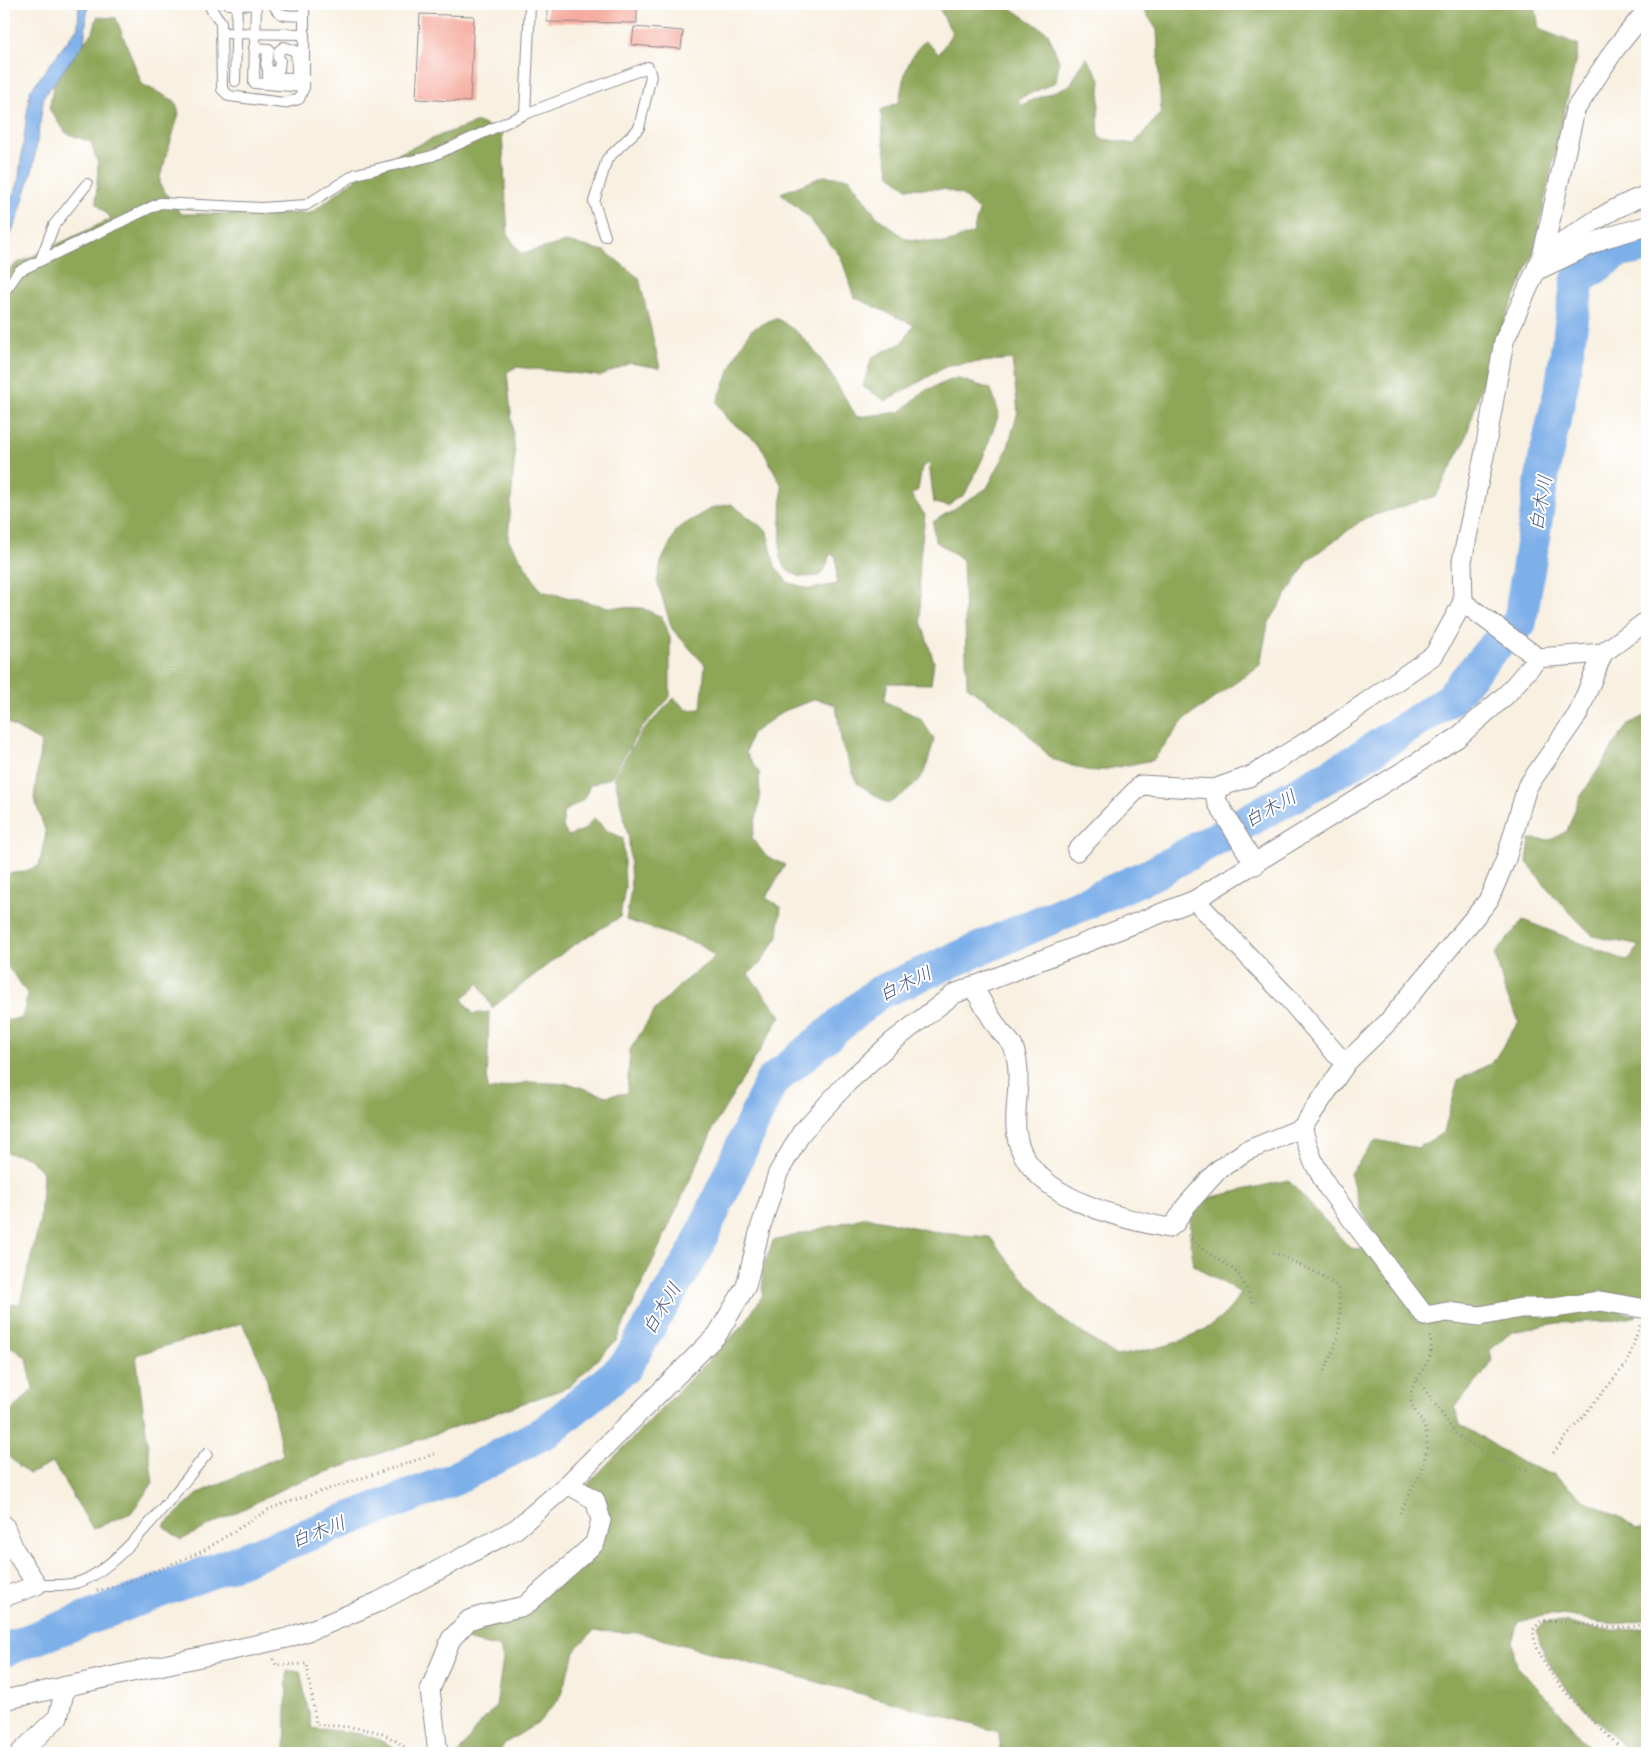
<svg xmlns="http://www.w3.org/2000/svg" width="1651" height="1757" font-family="'Balsamiq Sans','Klee One',sans-serif">
	<style>
		.forest { fill: #8ea658; stroke: #58644a }
		.water { fill: #7dafe9; stroke: #506892 }
		.lines { fill: none; stroke-linecap: round; stroke-linejoin: round }
		.stream { stroke: #7dafe9; stroke-width: 5.5 }
		.river { stroke: #7dafe9; stroke-width: 34 }
		.building { fill: #f5a79a }
		.service-casing { stroke: #8d898e; stroke-width: 12 }
		.minor-casing { stroke: #8d898e; stroke-width: 21 }
		.path { stroke: #8d898e; stroke-width: 3; stroke-dasharray: 1 4; stroke-linecap: butt }
		.service { stroke: #fff; stroke-width: 10 }
		.minor { stroke: #fff; stroke-width: 19 }
		.labels { text-anchor: middle; stroke-width: 4; stroke-linejoin: round; paint-order: stroke }
		.water-label { font-size: 19px; font-style: italic; fill: #465a81; stroke: #fff }
	</style>
	<rect width="100%" height="100%" fill="#fff"/>
	<filter id="ink" filterUnits="userSpaceOnUse"><feTurbulence type="fractalNoise" baseFrequency=".02" numOctaves="2"/><feDisplacementMap in="SourceGraphic" scale="10" xChannelSelector="R" yChannelSelector="G"/><feConvolveMatrix kernelMatrix="1 2 1 2 8 2 1 2 1" color-interpolation-filters="sRGB"/></filter>
	<filter id="wash" filterUnits="userSpaceOnUse"><feTurbulence type="fractalNoise" baseFrequency=".0096" numOctaves="4" result="noise"/><feDisplacementMap in="SourceGraphic" scale="20" xChannelSelector="R" yChannelSelector="G"/><feGaussianBlur stdDeviation="1.12" result="paint"/><feColorMatrix in="noise" values="0 0 0 0 0 0 0 0 0 0 0 0 0 0 0 0 0 1.4 0 .05"/><feComposite in="paint" operator="in"/></filter>
	<g filter="url(#wash)">
		<rect width="100%" height="100%" fill="#f8f0e0"/>
		<g class="forest">
			<path d="M937 4H1005L1048 33 1059 61 1056 82 1018 99 1021 105 1070 85 1086 57 1101 80 1098 116 1099 138 1134 144 1161 113 1157 30 1140 4H1535L1539 29 1579 45 1533 254 1493 349 1464 443 1436 496 1365 518 1309 559 1268 624 1260 665 1184 720 1153 760 1092 772 1052 759 1017 723 967 686 963 560 935 541 933 522 987 488 1007 450 1018 412 1012 359 949 365 886 401 863 387 872 357 902 343 914 325 854 297 841 257 807 216 781 193 824 176 849 178 877 217 906 239 946 243 973 233 979 211 962 195 944 189 907 188 890 175 883 139 881 110 899 102C903 79 907 56 925 41L939 54 952 33Z"/>
			<path d="M97 17 116 18 142 84 175 101 179 114 160 177V185L181 214 311 213 375 164 441 135 478 122 502 133 508 235 521 254 566 242 605 251 639 278 660 368 630 363 600 376 516 367 507 372 515 454 508 539 541 591 608 607 642 608 662 617 670 638V697L640 730 610 778 590 785 585 798 563 813V827L568 836 584 830 594 818 608 831 623 838 625 887 620 917 569 948 492 1008 479 983 462 999 473 1014 489 1012 487 1091 528 1082 571 1084 606 1096 627 1093 630 1050 655 1010 683 982 715 957 701 945 626 920 631 890 629 840 614 775 641 733 674 698 687 710 701 709 705 665 672 629 657 581 661 562 677 529 711 508 731 504 767 531 775 566 787 582 810 589 837 584 836 556 830 554 826 567 819 576 800 577 786 569 780 558 782 486 759 443 727 419 717 402 737 353 751 330 775 318C814 336 834 382 857 417L900 412 924 391 956 378 991 389 999 414 982 460 965 494 948 506 934 503 929 463 922 467 918 490 911 495 925 515 919 566 921 621 934 662 931 684 888 683 884 701 920 718 934 739C924 780 923 781 888 804L857 783 842 745 836 705 816 699 784 711 751 734 746 753 759 772 760 799 752 838 766 856 785 865 766 898 781 907 778 937 759 965 748 974 781 1016 716 1123 616 1341 569 1387 293 1484 181 1540 163 1526 199 1493 283 1455 265 1371 242 1323 136 1355 153 1483 131 1513 93 1529 53 1463 29 1474 4 1453V1418L33 1389 27 1359 12 1347 4 1349V1306L20 1303 40 1220 43 1173 28 1157 4 1152V1021L22 1018 28 995 16 977 4 963V874L23 872 39 866 46 833 34 798 41 742 4 721V275L16 264 111 219 96 203 98 164 91 142 66 133 49 109 55 77 93 32Z"/>
			<path d="M1647 715V1304L1427 1312 1380 1243 1360 1208 1350 1173 1376 1140 1418 1148 1444 1132 1458 1080 1492 1063 1519 1021 1505 992 1495 954 1523 920 1627 961 1640 946 1593 936 1549 891 1527 862 1530 839 1551 840 1567 831 1579 799 1628 724Z"/>
			<path d="M1288 1180 1350 1248 1368 1250 1424 1321 1601 1305 1637 1316 1611 1321 1557 1323 1512 1332 1490 1350 1492 1360C1483 1378 1467 1391 1455 1408L1460 1424 1523 1463 1555 1476 1588 1502 1619 1517 1637 1530 1647 1527V1618C1605 1633 1585 1613 1548 1615 1538 1616 1528 1620 1518 1622L1512 1642 1516 1666 1552 1702 1593 1753H1000L999 1732 640 1633 594 1631 577 1647 559 1699 539 1722 504 1744 499 1753H459L477 1727 496 1706 503 1659 500 1648 470 1641 462 1637 474 1622 515 1616 601 1542 587 1485 744 1324 763 1295 762 1271 773 1241 866 1217 940 1233 990 1237 1013 1267 1060 1318 1116 1356C1164 1348 1215 1338 1241 1293L1194 1266 1190 1238 1192 1205 1203 1199Z"/>
			<path d="M1565 1622C1592 1629 1619 1634 1647 1626V1753H1626L1623 1745C1591 1716 1544 1674 1537 1630L1543 1623Z"/>
			<path d="M287 1671H300L312 1728C340 1732 378 1731 398 1753H285Z"/>
		</g>
		<path class="water" d="M79 4H88L84 43 44 96 33 167 18 217 4 250V213L18 184 30 91 78 27Z"/>
		<g class="lines">
			<path class="stream" d="M43 1751 45 1753"/>
			<path class="river" d="M4 1650 450 1481 547 1431 625 1367 695 1251 771 1082 878 993 1152 874 1350 764 1449 700 1492 649 1520 622 1545 460 1562 384 1578 279 1619 251 1647 246"/>
		</g>
		<g id="blocks">
			<g class="building">
				<path d="M547 4H637V23L547 22Z"/>
				<path d="M420 14 474 16 470 102 416 99Z"/>
				<path d="M634 27 683 31 681 49 632 45Z"/>
			</g>
		</g>
	</g>
	<g filter="url(#ink)">
		<use href="#blocks" fill-opacity="0" stroke="#8d898e" stroke-width="1"/>
		<g class="lines">
			<defs>
				<g id="service">
					<path d="M212 4 211 9 221 22 222 89 229 96 284 103 299 99 304 87V4"/>
					<path d="M229 4 256 5"/>
					<path d="M256 4 254 83 304 87"/>
					<path d="M274 4C277 18 292 16 304 15"/>
					<path d="M222 33 304 34"/>
					<path d="M254 48 269 49 266 64 268 70"/>
					<path d="M278 58 279 51 284 47 296 51 297 70"/>
					<path d="M280 60 279 69 275 72 268 70V77L295 78 294 86"/>
					<path d="M235 81 237 5"/>
					<path d="M525 114 530 4"/>
					<path d="M41 259 54 225 87 184"/>
					<path d="M4 292 19 271 160 203 261 208 306 205 356 174 432 156 525 114 648 67 651 76 639 128 607 159 594 202 605 236"/>
					<path d="M37 1585C49 1585 64 1586 76 1583 118 1572 178 1488 207 1454"/>
				</g>
				<g id="minor">
					<path d="M1542 257C1575 234 1609 208 1647 195"/>
					<path d="M1542 268 1605 238 1647 226"/>
					<path d="M1463 602 1538 658 1603 653"/>
					<path d="M1214 789 1217 802 1255 865"/>
					<path d="M1077 851 1141 785 1214 789 1251 776 1332 726 1434 655 1463 602 1462 561 1484 456 1504 341 1542 257 1575 110 1615 49 1647 10"/>
					<path d="M1195 900 1288 998 1336 1054 1347 1062"/>
					<path d="M972 986C982 1001 990 1017 1000 1031 1005 1037 1012 1042 1014 1049 1023 1075 1014 1103 1016 1129 1021 1195 1116 1218 1169 1228L1176 1222 1186 1206 1218 1170 1246 1151 1302 1128 1347 1062 1388 1022 1488 901 1506 859 1527 787 1578 714 1603 653 1647 621"/>
					<path d="M1302 1128 1313 1161 1328 1188 1425 1316 1447 1312 1480 1316 1521 1308H1554L1600 1301 1647 1309"/>
					<path d="M4 1525 15 1551 37 1585 4 1597"/>
					<path d="M4 1700 287 1638 322 1626 378 1602 516 1529 568 1484 717 1335 746 1286 760 1229 778 1173 802 1132 847 1083 892 1042 954 994 1195 900 1457 738 1507 694 1538 658"/>
					<path d="M20 1753 58 1717 66 1686"/>
					<path d="M438 1753 430 1690 451 1639 469 1620 484 1615 525 1606 595 1543 601 1520 595 1500 568 1484"/>
				</g>
			</defs>
			<use href="#service" class="service-casing"/>
			<use href="#minor" class="minor-casing"/>
			<g class="path">
				<path d="M1188 1235C1201 1251 1217 1257 1233 1269 1243 1277 1248 1292 1253 1303"/>
				<path d="M1273 1252 1321 1275 1338 1287C1342 1328 1341 1338 1322 1375"/>
				<path d="M1418 1380 1456 1434 1496 1460 1530 1470"/>
				<path d="M1553 1453 1627 1363 1640 1325"/>
				<path d="M1400 1513C1412 1488 1435 1455 1424 1426 1419 1415 1409 1406 1411 1394 1416 1368 1438 1364 1429 1334"/>
				<path d="M97 1591 121 1585 203 1551 271 1508 438 1453"/>
				<path d="M273 1659 276 1665 307 1664 316 1724C348 1728 387 1725 409 1753"/>
				<path d="M1622 1753C1617 1742 1605 1733 1597 1725 1573 1701 1536 1665 1533 1630L1542 1620C1578 1620 1612 1635 1647 1623"/>
			</g>
			<use href="#service" class="service"/>
			<use href="#minor" class="minor"/>
		</g>
	</g>
	<g class="labels">
		<g class="water-label">
			<text transform="translate(1540 503) rotate(-80)" y="7">白木川</text>
			<text transform="translate(1270 808) rotate(-29)" y="7">白木川</text>
			<text transform="translate(905 983) rotate(-25)" y="7">白木川</text>
			<text transform="translate(661 1308) rotate(-59)" y="7">白木川</text>
			<text transform="translate(318 1531) rotate(-21)" y="7">白木川</text>
		</g>
	</g>
	<rect width="1651" height="1757" fill="none" stroke="#fff" stroke-width="20"/>
</svg>
